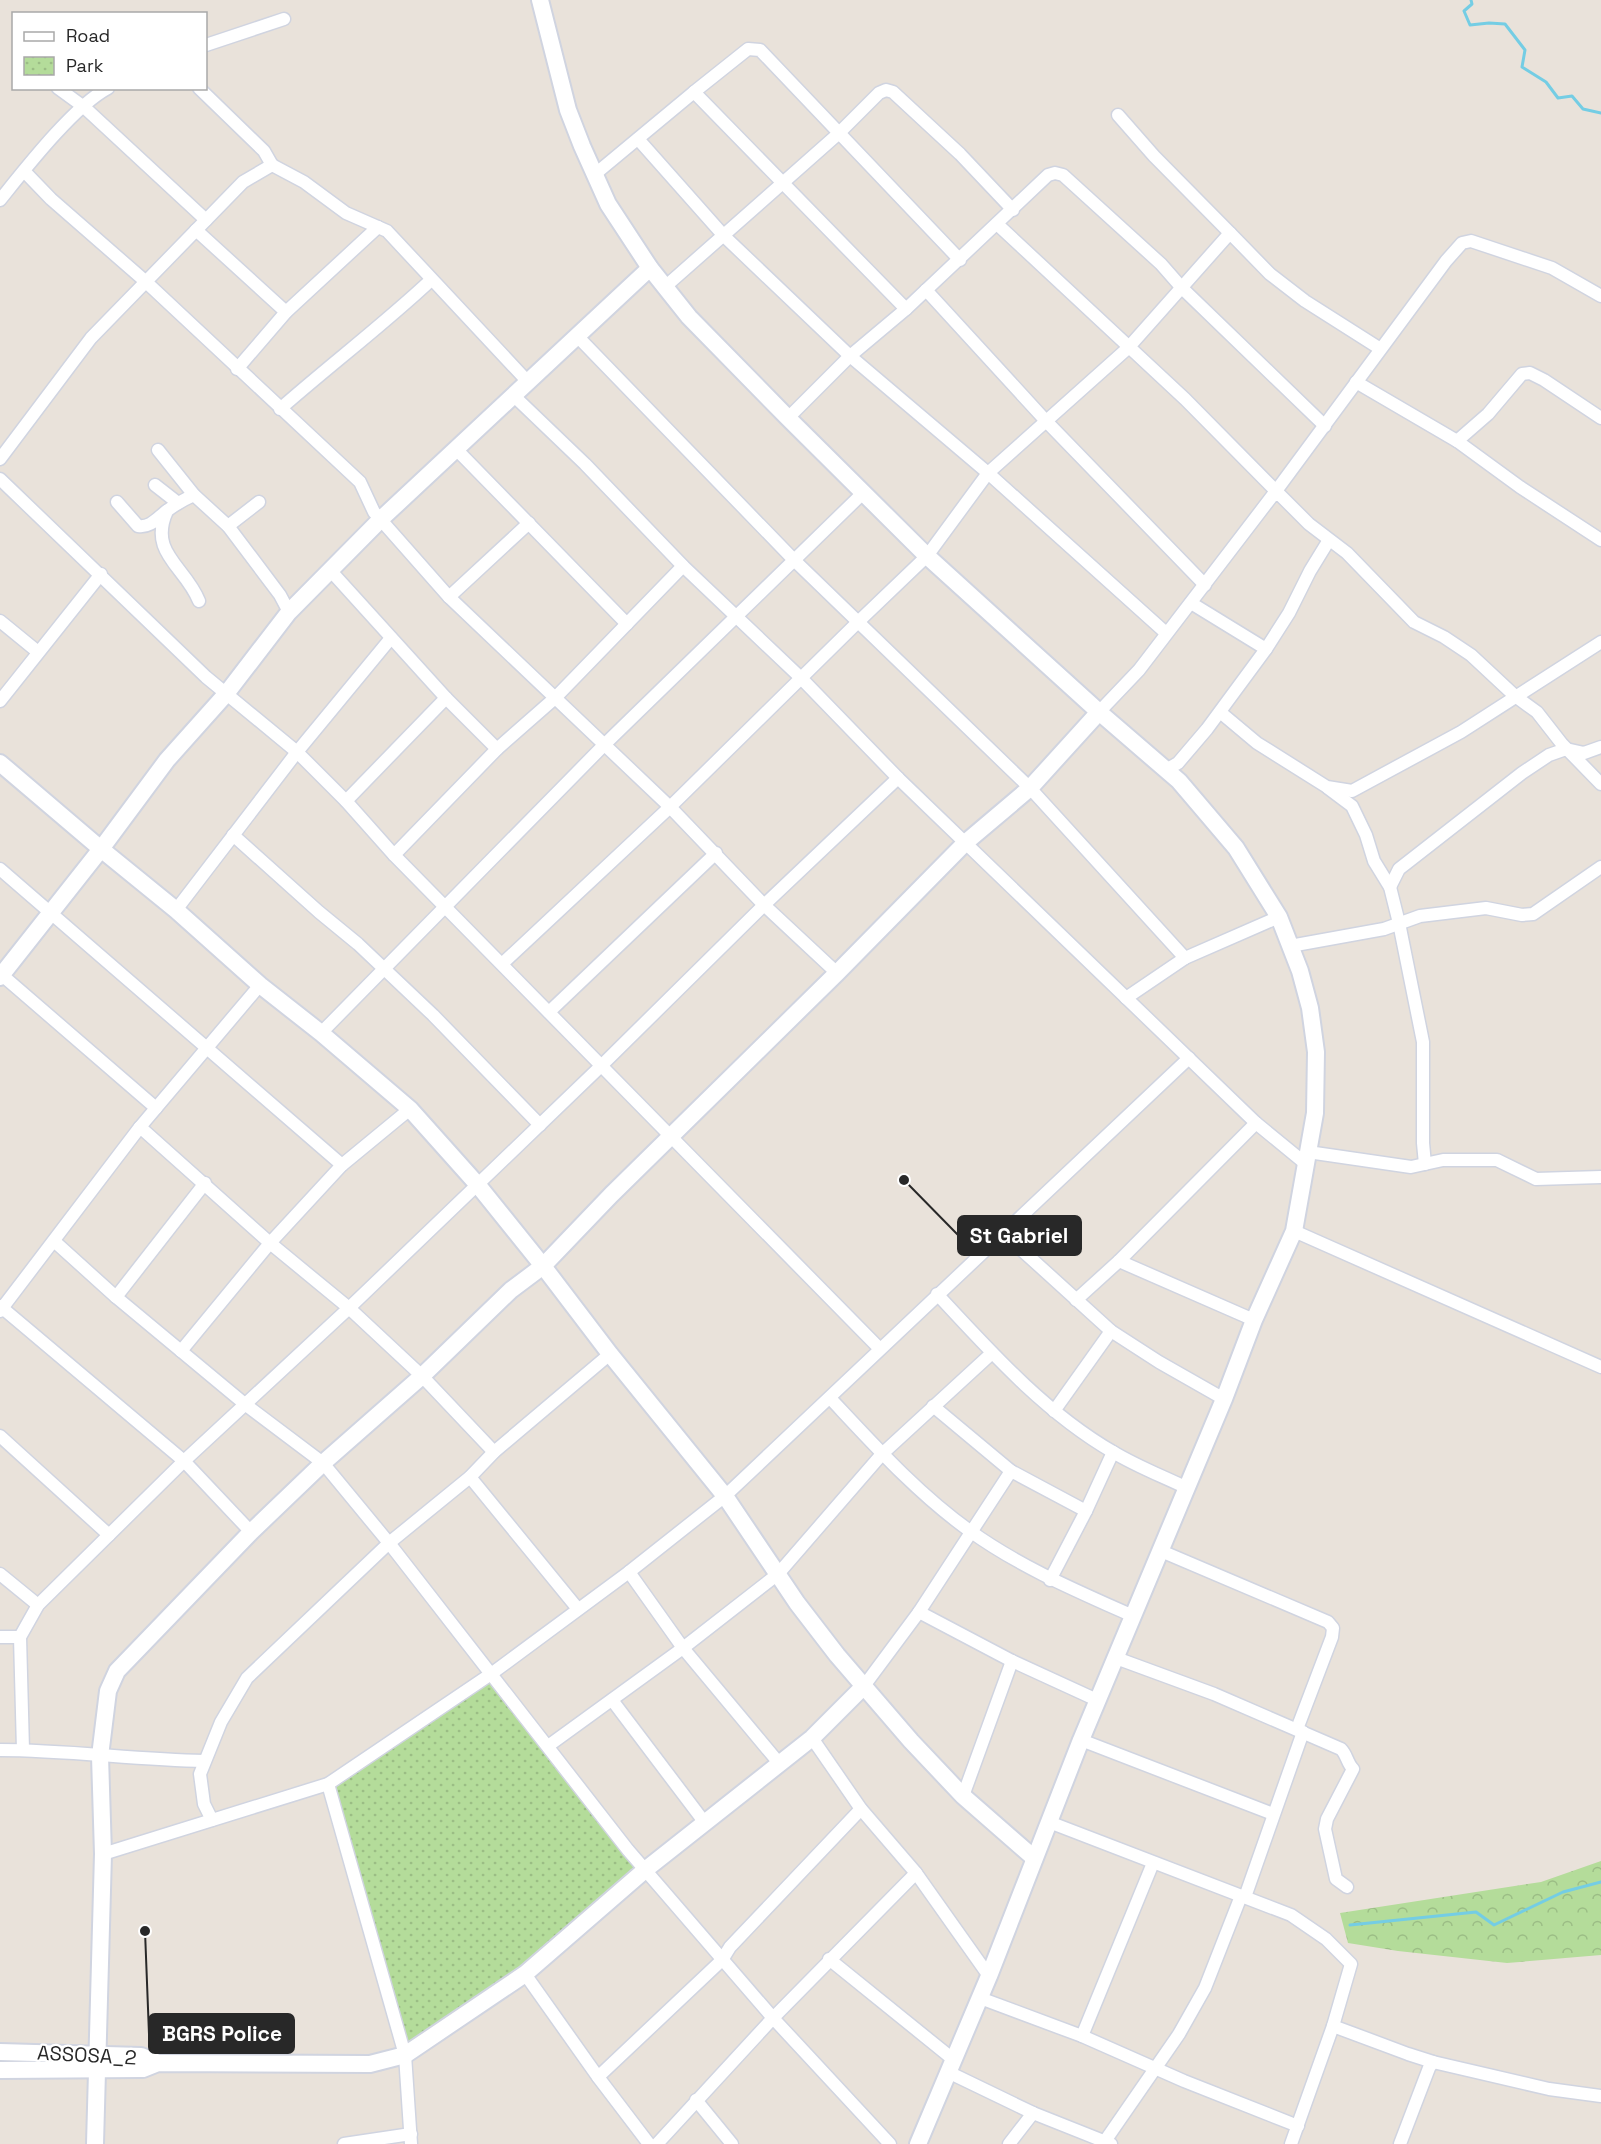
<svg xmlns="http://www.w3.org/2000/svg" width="1601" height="2144" font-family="'Space Grotesk',sans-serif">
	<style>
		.forest { fill: url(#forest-crowns) }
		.park { fill: url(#park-dots) }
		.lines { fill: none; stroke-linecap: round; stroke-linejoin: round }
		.stream { stroke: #74cde4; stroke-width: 3 }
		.street-casing { stroke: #d0d4e0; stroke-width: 15 }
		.secondary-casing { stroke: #d0d4e0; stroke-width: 20 }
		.street { stroke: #fff; stroke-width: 12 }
		.secondary { stroke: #fff; stroke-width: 16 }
		.labels { text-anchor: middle; stroke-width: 4.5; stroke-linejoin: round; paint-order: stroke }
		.street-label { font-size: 20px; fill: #282828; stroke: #fff }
		.leader { fill: none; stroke: #282828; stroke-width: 2 }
		.callout-dot { fill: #282828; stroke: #fff; stroke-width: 2 }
		.callout { fill: #282828; stroke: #282828; stroke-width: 2 }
		.callout-label { font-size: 21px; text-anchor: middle; font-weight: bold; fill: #fff }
	</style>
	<defs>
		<pattern id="forest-crowns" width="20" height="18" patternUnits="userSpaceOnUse" patternTransform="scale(1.5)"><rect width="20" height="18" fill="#b4dc9a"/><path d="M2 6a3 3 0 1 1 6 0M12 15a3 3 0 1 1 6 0" fill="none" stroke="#9bbd85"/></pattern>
		<pattern id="park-dots" width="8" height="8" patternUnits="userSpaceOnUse" patternTransform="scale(1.5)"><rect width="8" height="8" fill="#b4dc9a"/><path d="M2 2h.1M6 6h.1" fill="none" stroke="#9bbd85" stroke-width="1.8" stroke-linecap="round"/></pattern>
	</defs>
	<rect width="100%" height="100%" fill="#e9e2da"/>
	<path class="forest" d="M1601 1861V1955L1507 1963 1398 1951 1348 1943 1340 1913 1541 1882Z"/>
	<path class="park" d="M492 1675 647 1870 520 1978 404 2052 329 1785Z"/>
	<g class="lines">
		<g class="stream">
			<path d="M1471 0 1472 4 1464 11 1470 25 1489 23 1505 24 1525 50 1522 67 1546 82 1558 98 1572 96 1583 109 1601 113"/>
			<path d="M1350 1925 1476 1912 1494 1925 1563 1892 1601 1882"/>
		</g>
		<defs>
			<g id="street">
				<path d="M206 45 284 19"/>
				<path d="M58 88 84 107 206 220"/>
				<path d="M199 88 264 151 272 165"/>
				<path d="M694 92 748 49 760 50 960 260"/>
				<path d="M1118 115 1154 156 1230 233"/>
				<path d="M638 139 724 236 850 356 988 473 1166 633"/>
				<path d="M24 171 51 199 145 281 360 482 374 512 449 597 670 807 764 905 837 973"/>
				<path d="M594 175 694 92 906 309"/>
				<path d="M0 200C25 169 74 106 108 88"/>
				<path d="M997 224 1185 399 1276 491 1446 261 1462 243 1471 241 1552 268 1601 296"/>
				<path d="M196 230 286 312"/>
				<path d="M666 286 838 134 879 93 886 90 893 92 960 154 1013 210"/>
				<path d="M926 290 1046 421 1205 585"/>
				<path d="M578 337 794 560 1030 788 1185 958"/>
				<path d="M237 369 286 312 378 227"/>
				<path d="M1356 382 1457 441 1520 487 1601 540"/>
				<path d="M514 396 585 464 683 566 801 678 898 778 1256 1123 1306 1164"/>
				<path d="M280 409C330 365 383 325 431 280"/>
				<path d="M788 418 850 356 906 309 1048 175 1055 173 1063 175 1161 264 1182 288 1325 426"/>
				<path d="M1457 441 1488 414 1522 374 1530 373 1544 380 1601 418"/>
				<path d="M456 449 627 624"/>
				<path d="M158 450 194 495 228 526 280 595 289 612"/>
				<path d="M0 459 91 338 243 182 272 165 304 182 346 213 387 231 529 383"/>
				<path d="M0 479 206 677 297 752 346 801 394 855 880 1349"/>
				<path d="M155 485 178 503"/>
				<path d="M117 502 138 526C151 528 158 517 168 510 176 504 185 499 194 495"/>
				<path d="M167 511C148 553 185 566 199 601"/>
				<path d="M228 526 259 502"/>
				<path d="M330 570 446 698 497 749"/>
				<path d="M449 597 529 523"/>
				<path d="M0 621 38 652"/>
				<path d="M1266 649 1289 613 1310 571 1329 540"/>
				<path d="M0 701 101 574"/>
				<path d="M1099 712 1139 670 1276 491 1309 524 1347 553 1414 622 1444 637 1471 655 1515 696 1537 712 1562 744 1601 784"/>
				<path d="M1220 712 1257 743 1327 787 1352 791 1461 732 1601 642"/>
				<path d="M1166 770 1178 763 1207 729 1266 649 1191 603"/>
				<path d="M1328 788 1352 806 1366 835 1374 861 1390 887 1399 923 1423 1042V1143L1425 1164"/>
				<path d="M346 801 446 698"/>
				<path d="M233 835 319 912 358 944 433 1015 540 1125"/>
				<path d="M394 855 497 749 555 698 683 566"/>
				<path d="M0 869 342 1165"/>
				<path d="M1390 887 1399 869 1522 773 1549 755 1566 749 1584 753 1601 747"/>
				<path d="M176 910 297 752 391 638"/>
				<path d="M1290 946 1384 929 1420 916 1486 908 1522 915 1533 914 1601 867"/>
				<path d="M502 964 670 807 858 622 927 556 988 473 1128 348 1230 233 1270 274 1305 301 1379 348"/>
				<path d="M2 975 156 1108"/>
				<path d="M1126 998 1185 958 1279 917"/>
				<path d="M549 1012 716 853"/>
				<path d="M321 1033 604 745 863 493"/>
				<path d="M140 1127 270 1243 349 1308 422 1376 494 1452"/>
				<path d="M1308 1152 1411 1167 1443 1160H1497L1536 1179 1601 1177"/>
				<path d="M1294 1231 1601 1367"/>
				<path d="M1003 1233 1111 1331 1159 1362 1224 1399"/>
				<path d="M54 1241 116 1297 246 1405 323 1463 389 1543 628 1850 773 2018 890 2144"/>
				<path d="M1119 1261 1254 1320"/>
				<path d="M937 1294C990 1351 1044 1412 1113 1452 1136 1466 1162 1476 1187 1488"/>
				<path d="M116 1297 205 1183"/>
				<path d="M1076 1300 1119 1261 1256 1123"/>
				<path d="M0 1306 184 1461 251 1532"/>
				<path d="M0 1311 140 1127 260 985"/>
				<path d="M181 1351 270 1243 342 1165 410 1109"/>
				<path d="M830 1398C874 1445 917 1493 970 1531 1020 1567 1077 1591 1133 1616"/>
				<path d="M933 1406 1011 1471 1086 1511"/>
				<path d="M1054 1411 1111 1331"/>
				<path d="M0 1436 109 1535"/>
				<path d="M470 1477 578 1609"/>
				<path d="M1161 1551 1328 1622 1333 1628 1332 1637 1297 1729"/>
				<path d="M629 1572 683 1648 779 1763"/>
				<path d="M0 1574 38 1605"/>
				<path d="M1050 1580 1086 1511 1113 1452"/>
				<path d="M919 1612 1012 1661 1097 1700"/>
				<path d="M0 1637H20"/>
				<path d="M1116 1658 1214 1694 1341 1749C1347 1755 1347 1763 1353 1769L1327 1819 1325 1829 1336 1879 1347 1887"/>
				<path d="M864 1686 919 1612 1011 1471"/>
				<path d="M612 1700 705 1823"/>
				<path d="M812 1738 861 1809 916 1873 989 1976"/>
				<path d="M1081 1740 1273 1814"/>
				<path d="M548 1746 683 1648 778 1574 882 1454 992 1353"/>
				<path d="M0 1750C68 1750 136 1760 204 1761"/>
				<path d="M23 1750 20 1637 38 1605 184 1461 349 1308 601 1066 764 905 898 778"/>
				<path d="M328 1784 405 2055 411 2144"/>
				<path d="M963 1796 1012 1661"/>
				<path d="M212 1820 204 1804 200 1774 221 1722 247 1678 389 1543 470 1477 494 1452 610 1354"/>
				<path d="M1049 1822 1291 1915 1326 1939 1351 1964 1333 2026 1291 2144"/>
				<path d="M103 1854 328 1784 491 1674 629 1572 725 1496 1189 1058"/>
				<path d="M1245 1897 1303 1732"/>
				<path d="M829 1959 954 2060"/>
				<path d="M525 1974 598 2077 649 2144"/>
				<path d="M980 1998 1082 2036 1184 2081 1298 2126"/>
				<path d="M1333 2026 1408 2054 1433 2062 1549 2089 1601 2096"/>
				<path d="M1082 2036 1153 1863"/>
				<path d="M948 2072 1033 2113 1111 2144"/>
				<path d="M598 2077 722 1960 730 1947 861 1809"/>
				<path d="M696 2100 732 2144"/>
				<path d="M344 2144 411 2134"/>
				<path d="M657 2144 773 2018 916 1873"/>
				<path d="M1009 2144 1033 2113"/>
				<path d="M1103 2144 1179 2034 1205 1988 1241 1896"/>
				<path d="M1400 2144 1429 2068 1433 2062"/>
			</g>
			<g id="secondary">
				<path d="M540 0 568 110 582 146 608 204 650 268 689 317 788 418 927 556 1099 712 1179 781 1236 848 1279 917 1300 971 1310 1008 1316 1052 1315 1113 1294 1231 1254 1320 1224 1399 1081 1740 989 1976 918 2144"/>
				<path d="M0 763 101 849 176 910 260 985 321 1033 410 1109 477 1184 543 1266 610 1354 725 1496 797 1603 837 1655 911 1741 963 1796 1034 1858"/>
				<path d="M0 977 101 849 167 760 226 694 289 612 381 519 650 268"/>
				<path d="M0 2052 141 2056 158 2063"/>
				<path d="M0 2070 143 2069 158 2063 370 2064 405 2055 525 1974 645 1870 812 1738 864 1686"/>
				<path d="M95 2144 103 1854 100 1756 108 1691 117 1671 251 1532 323 1463 422 1376 511 1290 543 1266 611 1195 837 973 965 843 1030 788 1099 712"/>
			</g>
		</defs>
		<use href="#street" class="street-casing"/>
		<use href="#secondary" class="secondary-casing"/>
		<use href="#street" class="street"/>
		<use href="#secondary" class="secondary"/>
	</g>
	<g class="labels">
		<g class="street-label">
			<text transform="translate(87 2055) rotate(3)" y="7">ASSOSA_2</text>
		</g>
	</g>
	<path class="leader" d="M904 1180L958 1235M145 1931L149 2034"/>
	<g class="callout-dot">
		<circle cx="904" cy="1180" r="6"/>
		<circle cx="145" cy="1931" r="6"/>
	</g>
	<g class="callout">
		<rect x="958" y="1216" width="123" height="39" rx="6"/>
		<rect x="149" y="2014" width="145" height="39" rx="6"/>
	</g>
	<g class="callout-label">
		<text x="1019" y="1243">St Gabriel</text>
		<text x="222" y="2041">BGRS Police</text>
	</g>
	<rect x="12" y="12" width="195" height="78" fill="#ffffff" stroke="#a9a9a9" stroke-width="1.5"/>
	<rect x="24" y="32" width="30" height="9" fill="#ffffff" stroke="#a9a9a9" stroke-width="1.5"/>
	<text x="66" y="42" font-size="18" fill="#282828">Road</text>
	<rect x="24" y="57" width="30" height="18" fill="url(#park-dots)" stroke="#a9a9a9" stroke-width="1.5"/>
	<text x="66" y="72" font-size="18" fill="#282828">Park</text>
</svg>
